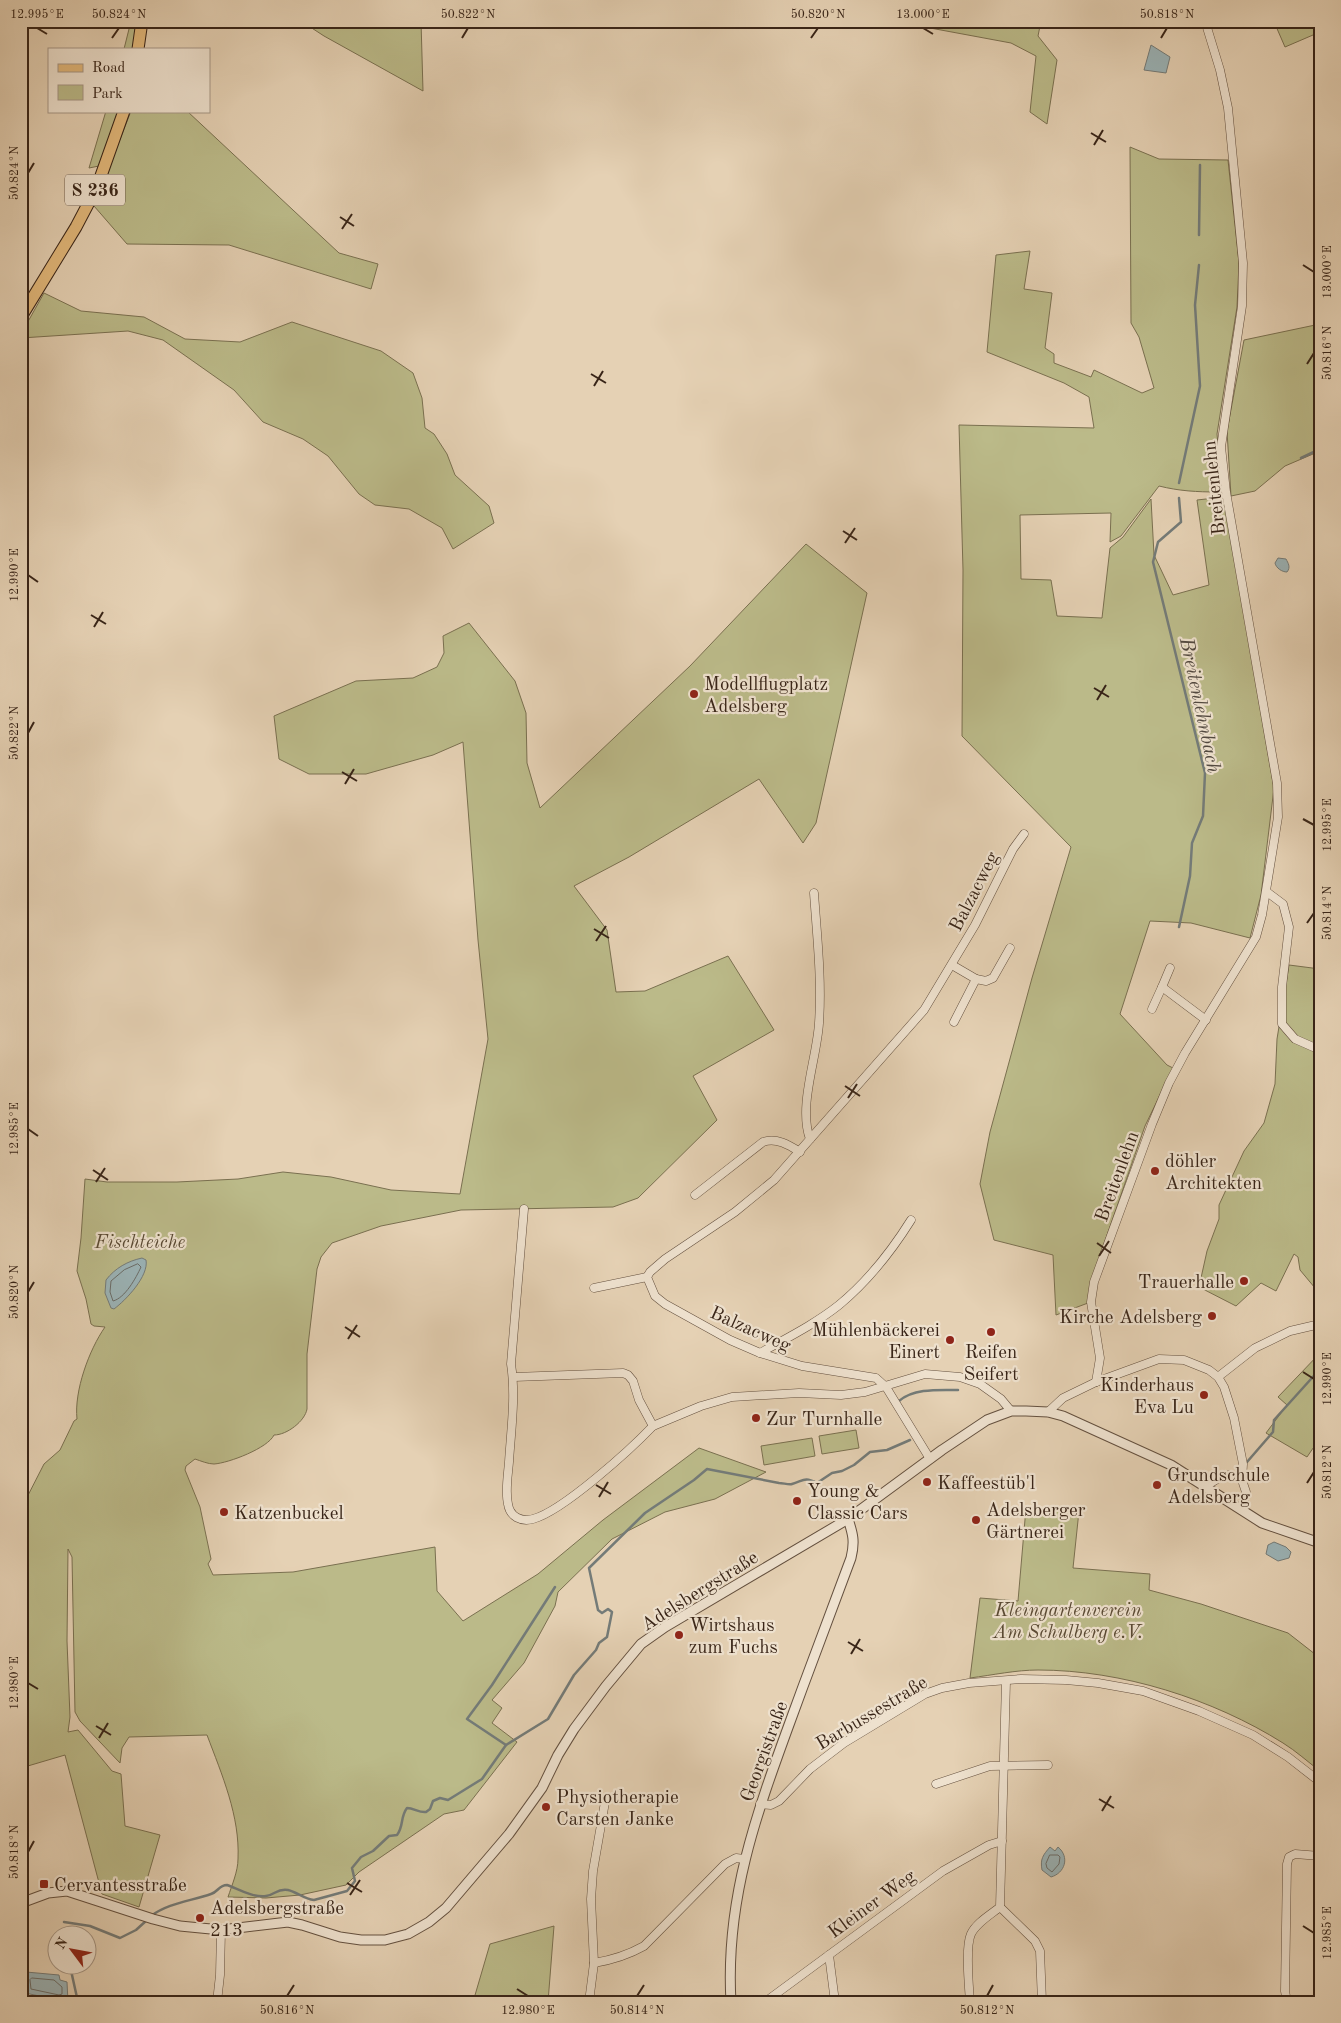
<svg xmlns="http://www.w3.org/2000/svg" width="1341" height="2023" font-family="'Old Standard TT',serif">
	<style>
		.green { fill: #bbba89; stroke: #7a7050 }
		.water { fill: #9bb4b8; stroke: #747b78 }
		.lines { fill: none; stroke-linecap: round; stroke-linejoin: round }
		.shore { stroke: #6a6c68; stroke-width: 1 }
		.stream { stroke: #747b78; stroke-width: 2.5 }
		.minor-casing { stroke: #64503f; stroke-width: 9 }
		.tertiary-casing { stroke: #64503f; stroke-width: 11 }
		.primary-casing { stroke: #392518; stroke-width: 13 }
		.minor { stroke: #eee1ce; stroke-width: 8 }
		.tertiary { stroke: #eee1ce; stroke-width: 9 }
		.primary { stroke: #e2b87a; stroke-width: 11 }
		.ticks { fill: none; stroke: #392518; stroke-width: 2 }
		.poi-dot { fill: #8f2418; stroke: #eee1ce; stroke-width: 2 }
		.labels { text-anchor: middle; stroke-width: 4.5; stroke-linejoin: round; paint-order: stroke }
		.shield { fill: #eee1ce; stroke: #6f5d4f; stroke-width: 1 }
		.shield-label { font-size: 18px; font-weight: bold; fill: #392518 }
		.street-label { font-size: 19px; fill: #392518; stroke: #eee1ce }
		.poi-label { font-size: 19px; fill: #392518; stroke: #eee1ce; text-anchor: start }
		.park-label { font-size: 19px; font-style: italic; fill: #5a4a34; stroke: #eee1ce }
		.water-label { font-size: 20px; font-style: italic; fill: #524940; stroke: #eee1ce }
		.neatline { fill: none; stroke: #392518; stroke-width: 2 }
		.ticks-label { font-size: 12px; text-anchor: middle; fill: #392518 }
	</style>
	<rect width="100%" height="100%" fill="#e5d1b4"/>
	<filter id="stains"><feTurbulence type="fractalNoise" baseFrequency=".004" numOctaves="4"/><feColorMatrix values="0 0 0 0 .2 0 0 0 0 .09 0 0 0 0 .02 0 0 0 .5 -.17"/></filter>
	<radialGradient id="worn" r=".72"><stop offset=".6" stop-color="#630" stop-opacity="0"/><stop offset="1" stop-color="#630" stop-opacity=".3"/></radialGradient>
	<g class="green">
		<path d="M131 21H138L134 49H124Z"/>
		<path d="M301 21H421L423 91 324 36Z"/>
		<path d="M881 21H1041L1038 36 1057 60 1047 124 1030 112 1036 56 1011 43 914 25Z"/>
		<path d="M1279 21H1320V32L1285 47 1275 24Z"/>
		<path d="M106 111H118L99 166 89 168Z"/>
		<path d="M131 111H187L339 253 378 264 371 289 229 245 127 244 94 206Z"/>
		<path d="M1130 147 1159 159 1228 160 1239 263 1237 307 1217 434 1222 486 1218 492C1197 492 1179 491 1159 486L1121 536 1110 542 1111 513 1020 515 1021 579 1051 580 1057 616 1102 618 1110 548 1123 537 1151 499 1154 555 1173 595 1209 585 1197 500 1224 497 1274 788 1261 895 1250 938 1191 923 1150 921 1120 1014 1167 1065 1173 1068 1145 1126 1091 1281 1088 1303 1056 1315 1053 1255 994 1240 980 1184 990 1132 1032 978 1071 847 962 736 963 570 959 425 1094 428 1089 397 1064 383 987 352 996 255 1030 251 1024 289 1052 293 1045 348 1054 354V363L1091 377 1094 370 1142 393 1154 388 1139 337 1131 323Z"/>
		<path d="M44 293 81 311 144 317 185 339 240 342 292 322 381 351 413 373 422 398 425 428 434 434 447 454 455 475 489 506 494 523 453 549 442 528 409 509 375 505 359 494 328 456 303 439 263 422 234 390 163 340 128 331 21 338V334Z"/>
		<path d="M1320 324V451L1285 466 1255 491 1231 496 1227 431 1244 340Z"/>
		<path d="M806 544 867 593 816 823 803 843 759 779 629 857 574 886 607 930 616 992 645 991 728 956 774 1030 693 1076 717 1120 638 1198 613 1207 461 1210 381 1226 332 1243 321 1257 317 1269 307 1354V1409C305 1421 287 1435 274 1435 268 1448 229 1463 214 1464 208 1464 201 1461 195 1459L186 1466 185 1470 200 1507 211 1559 208 1564 213 1575 293 1572 435 1547 437 1591 463 1621 538 1574 603 1520 699 1448 766 1472 715 1499 665 1512 612 1539 558 1592 555 1606 524 1663 492 1700 502 1708 492 1723 517 1742 464 1810 444 1814 359 1872 346 1885 300 1895 266 1898 228 1897C232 1885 238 1871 238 1859 240 1816 222 1775 207 1735L129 1737 122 1748 120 1763 80 1721 75 1712 72 1557 68 1549 67 1641 70 1717 68 1732 78 1730 112 1771 121 1774 125 1826 160 1835 139 1907 102 1894 65 1755 21 1768V1509L44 1464 60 1450 74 1421 77 1419C74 1391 89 1350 105 1327L94 1326 91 1324 86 1299 77 1271 81 1238 85 1179 107 1182H177L238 1179 283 1172 331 1177 391 1190 460 1194 488 1039 478 940 463 742 433 755 366 774H309L279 759 274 716 356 681 413 678 437 667 444 653 443 636 469 623 515 681 526 713 527 763 540 808 690 666Z"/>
		<path d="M1289 965 1320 969V1294L1300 1270 1298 1257 1294 1254 1276 1291 1261 1283 1236 1306 1199 1287 1207 1251 1219 1219V1205L1244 1151 1264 1123 1275 1084 1277 1039Z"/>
		<path d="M1320 1353V1438L1307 1457 1266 1433 1287 1405 1278 1397Z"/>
		<path d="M856 1430 859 1448 822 1454 819 1436Z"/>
		<path d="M812 1438 815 1456 764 1465 761 1446Z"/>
		<path d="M1026 1508 1079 1511 1073 1568 1150 1574 1149 1590 1201 1604 1288 1633 1320 1658V1771C1308 1762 1296 1751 1283 1743 1213 1699 1122 1670 1038 1670 1016 1670 993 1675 970 1678L980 1598 1018 1601Z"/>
		<path d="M554 1926 548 2002H473L490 1944Z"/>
	</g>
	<g class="water">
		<path d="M1151 45 1170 57 1166 73 1144 70Z"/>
		<path d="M1278 558 1286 559C1288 563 1291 567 1287 572 1282 572 1276 568 1275 563Z"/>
		<path d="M142 1258 146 1260C149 1276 126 1300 114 1309L111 1308 105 1293 106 1280C115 1268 128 1261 142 1258Z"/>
		<path d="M1274 1542 1286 1547 1291 1552 1289 1558 1278 1561 1266 1554 1268 1545Z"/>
		<path d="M1050 1847 1055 1851 1058 1847C1070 1857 1065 1873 1051 1877L1042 1870C1040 1859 1043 1855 1050 1847Z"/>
		<path d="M26 1972 59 1975 60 1980 67 1982 68 2002 25 1993Z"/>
	</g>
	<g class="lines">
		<g class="shore">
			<path d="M138 1264 141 1267C136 1278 125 1298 113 1301L110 1292 111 1281 124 1270Z"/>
			<path d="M1050 1855H1058L1060 1857 1059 1864 1052 1872 1047 1868 1046 1864Z"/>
			<path d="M32 1978 54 1980 62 1987V1994L59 1995 31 1989 30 1980Z"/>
		</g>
		<g class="stream">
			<path d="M1199 235 1200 165"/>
			<path d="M1301 458 1320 449"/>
			<path d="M1179 483 1200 386 1195 305 1199 265"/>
			<path d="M1179 498 1181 522 1158 542 1153 562 1205 773 1203 816 1192 843 1190 876 1179 927"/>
			<path d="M899 1401C914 1388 939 1390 958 1390"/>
			<path d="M1247 1462 1273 1432 1274 1420 1320 1369"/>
			<path d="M506 1745 467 1719 492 1685 555 1587"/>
			<path d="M151 1916C168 1903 191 1901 211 1894 218 1892 219 1885 227 1885 238 1889 254 1898 266 1896 275 1895 277 1888 288 1890 297 1892 304 1899 314 1900L347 1891 355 1881 352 1868 361 1857 373 1851 389 1836 397 1835C404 1826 400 1817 407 1808 414 1808 419 1813 426 1812L430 1809 433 1801 440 1798 448 1800 482 1779 506 1745 548 1719 574 1675 596 1650 599 1643 607 1637 612 1612 608 1609 602 1613 598 1610 589 1568 645 1513 694 1480 707 1469 779 1483C783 1483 789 1485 792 1484 805 1480 804 1477 817 1483L832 1473 842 1471 854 1465 870 1452 887 1450 910 1440"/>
			<path d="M64 1922 90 1926 120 1938 136 1930 147 1920"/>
			<path d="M70 1966 78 2002"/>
		</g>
		<defs>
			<g id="minor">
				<path d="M1267 892 1283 904 1289 927 1282 987V1024L1295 1039 1320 1050"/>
				<path d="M952 965 976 979 954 1022"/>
				<path d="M1170 968 1162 987 1206 1020"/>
				<path d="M976 979 986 981 993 978 1010 948"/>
				<path d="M1152 1009 1162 987"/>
				<path d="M810 1139C798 1106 817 1058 819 1023 822 980 817 936 814 893"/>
				<path d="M695 1195 763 1142C776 1137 789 1145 800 1152"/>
				<path d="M524 1209 511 1364C516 1396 511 1430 509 1462 508 1475 505 1491 508 1504 510 1517 521 1522 533 1519 563 1511 631 1449 653 1426"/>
				<path d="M594 1288 647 1277"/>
				<path d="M760 1353C787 1338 815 1324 839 1305 868 1281 891 1252 911 1220"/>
				<path d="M514 1377 623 1373 628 1375 633 1381 639 1400 653 1426 701 1406 732 1397 799 1393 841 1395 865 1392 925 1374 960 1377 980 1384 1001 1399 1011 1411"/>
				<path d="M1218 1377 1255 1348 1290 1331 1320 1324"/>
				<path d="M1096 1382 1100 1358 1091 1302 1094 1282 1152 1124 1169 1083 1185 1053 1256 937 1262 915 1278 817 1277 783 1226 492 1221 447 1242 306 1243 263 1228 108 1220 70 1205 21"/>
				<path d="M1048 1412 1063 1398 1096 1382 1159 1359 1184 1360 1209 1370 1218 1377 1224 1387 1234 1418 1243 1464 1242 1480 1246 1492 1242 1510"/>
				<path d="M930 1459 886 1387 876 1378 802 1366 760 1353 730 1340 665 1304 655 1296 647 1277 650 1272 665 1259 735 1212 774 1180 924 1010 975 925 1013 849 1024 834"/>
				<path d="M1205 1487C1216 1479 1230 1469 1242 1480"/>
				<path d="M936 1784 990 1766 1048 1765"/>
				<path d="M760 1804 771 1805 779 1801 810 1769 844 1743 925 1694 942 1688 969 1683 1021 1679 1066 1680 1098 1683 1143 1691 1199 1711 1253 1735 1288 1757 1320 1782"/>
				<path d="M1000 1907 1035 1941 1040 1951 1042 2002"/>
				<path d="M829 1955 835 2002"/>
				<path d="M594 1963C612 1960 628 1955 644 1946L725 1864 736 1858 744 1859"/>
				<path d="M217 2002 220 1975 221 1930"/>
				<path d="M589 2002 594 1963 591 1899 593 1871 605 1802"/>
				<path d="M765 2002 943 1871 989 1845 1002 1841"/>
				<path d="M970 2002C969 1986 965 1947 971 1934 976 1923 990 1915 1000 1907L1006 1681"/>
				<path d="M1287 2002 1285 1991 1287 1864 1289 1857 1295 1854 1320 1856"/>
			</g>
			<g id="tertiary">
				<path d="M21 1903 48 1893 67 1891 153 1919 180 1926 221 1930 288 1922 302 1925 340 1937 361 1940H385L408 1934 429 1922 446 1908 509 1834 542 1788 558 1755 574 1729 606 1686 641 1644 665 1627 848 1519 942 1450 987 1420 1011 1411H1026L1048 1412 1063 1416 1171 1465 1262 1523 1320 1543"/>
				<path d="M731 2002C725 1900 756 1815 790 1722 810 1667 831 1612 851 1558 855 1542 853 1534 848 1519"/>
			</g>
			<g id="primary">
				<path d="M138 49 142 21"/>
				<path d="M21 317 76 227 97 187 124 111"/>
			</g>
		</defs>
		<use href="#minor" class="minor-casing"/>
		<use href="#tertiary" class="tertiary-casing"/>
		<use href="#primary" class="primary-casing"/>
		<use href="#minor" class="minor"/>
		<use href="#tertiary" class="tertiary"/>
		<use href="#primary" class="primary"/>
	</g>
	<path class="ticks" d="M37 28 47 34M923 28 933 34M112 38 119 28M462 38 468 28M811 38 818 28M1161 38 1167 28M1091 133 1106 142M1094 145 1103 130M28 173 34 163M340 217 354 226M342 229 352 214M1303 265 1314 272M1307 364 1314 353M591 374 606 383M594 386 603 371M843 531 857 540M845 543 855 528M28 575 38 582M91 615 106 624M94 627 103 612M1094 688 1109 697M1097 700 1106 685M28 733 34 722M342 772 357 781M345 784 354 769M1303 819 1314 825M1307 923 1314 913M594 929 609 938M596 941 606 926M845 1086 860 1096M848 1098 857 1084M28 1129 38 1136M93 1170 108 1180M96 1182 105 1168M1097 1243 1111 1253M1099 1256 1109 1241M28 1292 34 1282M345 1327 360 1337M348 1339 357 1325M1303 1372 1314 1379M1307 1483 1314 1472M596 1485 611 1494M599 1497 608 1482M848 1642 863 1651M851 1654 860 1639M28 1683 38 1689M96 1726 111 1735M99 1738 108 1723M1099 1799 1114 1808M1102 1811 1111 1796M28 1852 34 1841M347 1883 362 1892M350 1895 360 1880M1303 1926 1314 1933M517 1989 528 1996M287 1996 294 1985M637 1996 644 1985M987 1996 993 1985"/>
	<g class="poi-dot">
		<circle cx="694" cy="694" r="5"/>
		<circle cx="1155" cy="1171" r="5"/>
		<circle cx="1244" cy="1281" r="5"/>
		<circle cx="1212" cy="1316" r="5"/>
		<circle cx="991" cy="1332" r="5"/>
		<circle cx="950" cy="1340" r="5"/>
		<circle cx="1204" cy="1395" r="5"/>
		<circle cx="756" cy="1418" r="5"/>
		<circle cx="927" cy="1482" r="5"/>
		<circle cx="1157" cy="1485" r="5"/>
		<circle cx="797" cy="1501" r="5"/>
		<circle cx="224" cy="1512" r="5"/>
		<circle cx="976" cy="1520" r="5"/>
		<circle cx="679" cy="1635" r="5"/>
		<circle cx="546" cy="1807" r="5"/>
		<rect x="39" y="1879" width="10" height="10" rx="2.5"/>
		<circle cx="200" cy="1918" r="5"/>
	</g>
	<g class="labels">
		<rect class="shield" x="65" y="174.5" width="60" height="31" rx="4"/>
		<g class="shield-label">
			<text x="95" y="196">S 236</text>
		</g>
		<g class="street-label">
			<text transform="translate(1213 488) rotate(-96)" y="7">Breitenlehn</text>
			<text transform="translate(973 891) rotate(-63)" y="7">Balzacweg</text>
			<text transform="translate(1116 1176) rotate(-70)" y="7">Breitenlehn</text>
			<text transform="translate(751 1328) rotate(24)" y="7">Balzacweg</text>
			<text transform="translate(699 1590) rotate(-32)" y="7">Adelsbergstraße</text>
			<text transform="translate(871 1712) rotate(-31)" y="7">Barbussestraße</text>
			<text transform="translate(763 1751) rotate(-70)" y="7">Georgistraße</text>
			<text transform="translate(871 1903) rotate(-36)" y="7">Kleiner Weg</text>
		</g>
		<g class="poi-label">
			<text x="704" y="690">Modellflugplatz<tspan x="704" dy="22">Adelsberg</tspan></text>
			<text x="1165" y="1167">döhler<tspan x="1165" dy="22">Architekten</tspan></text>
			<text x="1234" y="1288" text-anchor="end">Trauerhalle</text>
			<text x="1202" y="1323" text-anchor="end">Kirche Adelsberg</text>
			<text x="940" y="1336" text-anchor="end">Mühlenbäckerei<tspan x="940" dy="22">Einert</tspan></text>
			<text x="991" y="1358" text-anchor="middle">Reifen<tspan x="991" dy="22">Seifert</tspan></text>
			<text x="1194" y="1391" text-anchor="end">Kinderhaus<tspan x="1194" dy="22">Eva Lu</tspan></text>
			<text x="766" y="1425">Zur Turnhalle</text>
			<text x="1167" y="1481">Grundschule<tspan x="1167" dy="22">Adelsberg</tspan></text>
			<text x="937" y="1489">Kaffeestüb'l</text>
			<text x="807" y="1497">Young &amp;<tspan x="807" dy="22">Classic Cars</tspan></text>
			<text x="986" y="1516">Adelsberger<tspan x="986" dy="22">Gärtnerei</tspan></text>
			<text x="234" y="1519">Katzenbuckel</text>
			<text x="689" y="1631">Wirtshaus<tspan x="689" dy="22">zum Fuchs</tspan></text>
			<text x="556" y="1803">Physiotherapie<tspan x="556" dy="22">Carsten Janke</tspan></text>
			<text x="54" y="1891">Cervantesstraße</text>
			<text x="210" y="1914">Adelsbergstraße<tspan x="210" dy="22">213</tspan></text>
		</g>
		<g class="park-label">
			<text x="140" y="1248">Fischteiche</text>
			<text x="1068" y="1616">Kleingartenverein<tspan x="1068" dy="22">Am Schulberg e.V.</tspan></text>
		</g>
		<g class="water-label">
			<text transform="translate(1201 705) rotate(78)" y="7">Breitenlehnbach</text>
		</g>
	</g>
	<rect width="1341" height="2023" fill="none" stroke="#e5d1b4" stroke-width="55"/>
	<rect x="48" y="48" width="162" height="65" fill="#eee1ce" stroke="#a69685"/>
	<rect x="58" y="64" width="25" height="8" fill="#e2b87a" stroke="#a69685"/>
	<text x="92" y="72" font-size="15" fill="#392518">Road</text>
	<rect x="58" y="85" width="25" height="15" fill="#bbba89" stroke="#a69685"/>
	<text x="92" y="98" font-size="15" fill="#392518">Park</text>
	<g transform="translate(72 1950) rotate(302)"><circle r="24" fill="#eee1ce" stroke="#a69685"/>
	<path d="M0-4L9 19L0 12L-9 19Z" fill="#8f2418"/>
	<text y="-8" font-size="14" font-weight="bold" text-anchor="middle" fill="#392518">N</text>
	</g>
	<rect x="28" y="28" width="1286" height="1968" class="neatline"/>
	<g class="ticks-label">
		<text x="37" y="18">12.995°E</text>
		<text x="119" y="18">50.824°N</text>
		<text x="468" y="18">50.822°N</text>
		<text x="818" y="18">50.820°N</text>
		<text x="923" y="18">13.000°E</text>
		<text x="1167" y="18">50.818°N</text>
		<text transform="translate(14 173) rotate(-90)" y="4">50.824°N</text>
		<text transform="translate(1327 272) rotate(-90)" y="4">13.000°E</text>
		<text transform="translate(1327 353) rotate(-90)" y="4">50.816°N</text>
		<text transform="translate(14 575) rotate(-90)" y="4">12.990°E</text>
		<text transform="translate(14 733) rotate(-90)" y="4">50.822°N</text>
		<text transform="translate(1327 825) rotate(-90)" y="4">12.995°E</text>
		<text transform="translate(1327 913) rotate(-90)" y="4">50.814°N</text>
		<text transform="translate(14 1129) rotate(-90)" y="4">12.985°E</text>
		<text transform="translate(14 1292) rotate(-90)" y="4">50.820°N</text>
		<text transform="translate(1327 1379) rotate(-90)" y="4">12.990°E</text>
		<text transform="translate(1327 1472) rotate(-90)" y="4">50.812°N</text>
		<text transform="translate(14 1683) rotate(-90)" y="4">12.980°E</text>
		<text transform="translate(14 1852) rotate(-90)" y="4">50.818°N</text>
		<text transform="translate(1327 1933) rotate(-90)" y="4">12.985°E</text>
		<text x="287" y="2014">50.816°N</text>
		<text x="528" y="2014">12.980°E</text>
		<text x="637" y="2014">50.814°N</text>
		<text x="987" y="2014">50.812°N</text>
	</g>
	<rect width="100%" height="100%" filter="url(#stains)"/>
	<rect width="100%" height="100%" fill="url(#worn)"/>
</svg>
